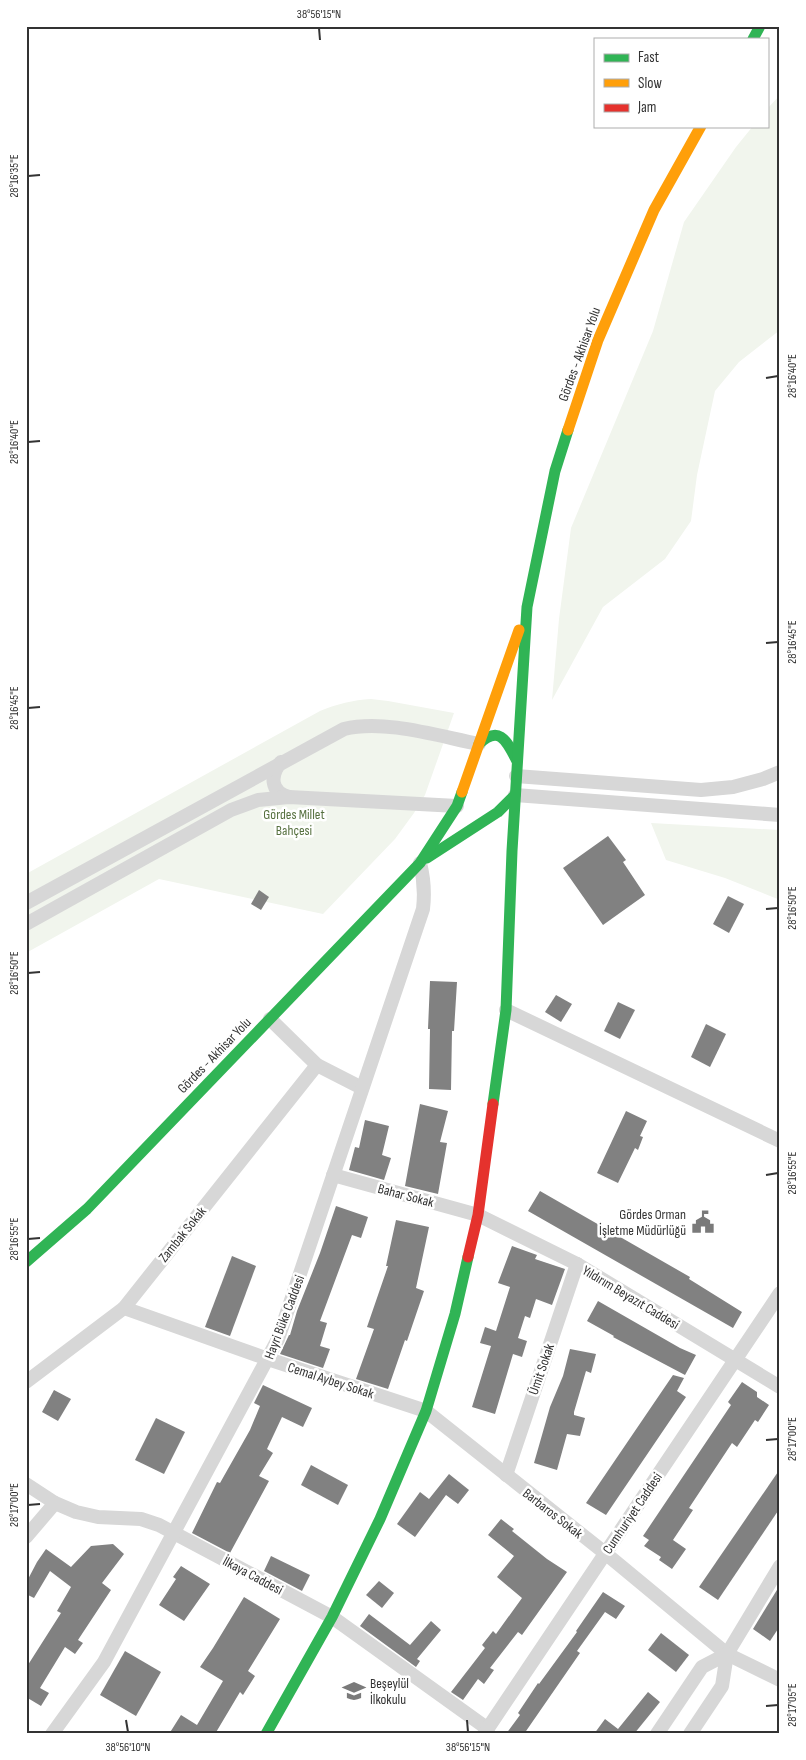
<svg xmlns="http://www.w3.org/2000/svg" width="806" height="1760" font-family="'Sofia Sans Condensed',sans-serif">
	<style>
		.green { fill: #f1f5ed }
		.building { fill: #818181 }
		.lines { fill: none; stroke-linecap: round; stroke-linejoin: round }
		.street { stroke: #d7d7d7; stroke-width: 14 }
		.fast { stroke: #30b455; stroke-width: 11 }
		.slow { stroke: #ff9f0a; stroke-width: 11 }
		.jam { stroke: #e5322d; stroke-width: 11 }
		.ticks { fill: none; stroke: #333; stroke-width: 2 }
		.labels { text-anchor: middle; stroke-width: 5; stroke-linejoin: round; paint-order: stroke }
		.street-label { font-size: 14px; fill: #333; stroke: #fff }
		.park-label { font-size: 14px; fill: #56703f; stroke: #fff }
		.poi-label { font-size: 14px; fill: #333; stroke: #fff; text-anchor: end }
		.neatline { fill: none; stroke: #333; stroke-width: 2 }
		.ticks-label { font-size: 12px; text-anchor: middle; fill: #333 }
	</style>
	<rect width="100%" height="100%" fill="#fff"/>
	<g class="green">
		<path d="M780 95V330L739 362 715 391 697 475 691 521 665 559 603 607 552 700 559 619 571 528 653 331 684 222 736 147 753 126H767V109Z"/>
		<path d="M371 699 388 701 454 713 425 795 414 813 395 839 323 914 159 879 26 953V874L320 711C337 704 353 700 371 699Z"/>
		<path d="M651 823 780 830V900L725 878 666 860Z"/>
	</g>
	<g class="building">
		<path d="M608 836 626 860 623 862 645 895 603 925 563 868Z"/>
		<path d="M259 890 269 897 261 910 251 904Z"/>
		<path d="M728 896 744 904 729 933 713 924Z"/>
		<path d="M430 981 457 982 454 1031H452L451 1090 429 1089 430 1029H428Z"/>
		<path d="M556 995 572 1004 561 1022 545 1012Z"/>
		<path d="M618 1002 635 1010 620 1039 604 1031Z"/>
		<path d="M706 1024 726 1034 710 1067 691 1057Z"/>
		<path d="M420 1104 448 1111 440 1142 447 1143 438 1194 405 1186Z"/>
		<path d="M626 1111 647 1121 640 1136 643 1137 638 1150 635 1148 618 1183 597 1173Z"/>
		<path d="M365 1120 389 1126 382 1155 391 1158 384 1180 349 1170 355 1147 359 1148Z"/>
		<path d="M540 1191 690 1277 689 1279 742 1312 733 1328 528 1211Z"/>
		<path d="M336 1206 368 1217 361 1238 352 1235 320 1321 327 1323 320 1346 330 1349 323 1368 280 1354 289 1335H290L297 1311 320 1253Z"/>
		<path d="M396 1220 429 1227 416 1288 424 1291 407 1341 405 1340 388 1389 356 1379 374 1329 367 1327 388 1266H386Z"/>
		<path d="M512 1246 537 1255 535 1259 565 1269 552 1305 536 1299 530 1318 525 1316 518 1338 527 1341 522 1357 513 1354 495 1414 472 1407 491 1346 480 1343 485 1327 496 1331 510 1287 498 1283Z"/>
		<path d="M232 1256 256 1266 230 1336 205 1327Z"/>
		<path d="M598 1301 680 1348 696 1355 685 1375 613 1337 614 1336 587 1321Z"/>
		<path d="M570 1349 596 1354 591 1373 586 1371 574 1412V1415L585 1418 580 1436 567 1434 557 1470 534 1463 550 1407 563 1376Z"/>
		<path d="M673 1375 684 1378 677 1391 686 1397 606 1515 586 1503Z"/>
		<path d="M742 1382 757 1392V1397L769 1405 758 1422 755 1420 737 1447 732 1443 689 1508 693 1510 673 1540 686 1549 672 1569 659 1560 661 1557 644 1546 649 1540 643 1536 731 1405 728 1402Z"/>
		<path d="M263 1385 312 1408 303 1427 282 1417 267 1449 273 1453 259 1476 269 1481 230 1553 192 1533 217 1482 220 1483 250 1430 260 1406 254 1403Z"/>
		<path d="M54 1390 71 1399 58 1421 42 1412Z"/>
		<path d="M156 1418 185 1432 164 1474 135 1460Z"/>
		<path d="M311 1465 348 1485 338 1505 301 1485Z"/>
		<path d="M780 1469V1508L718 1600 699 1587Z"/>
		<path d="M449 1474 469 1490 458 1504 446 1495 415 1537 397 1524 420 1492 429 1499Z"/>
		<path d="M501 1519 514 1529 512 1531 547 1559 567 1572 522 1635 518 1632 490 1668 494 1670 484 1684 478 1679 463 1700 451 1692 485 1648 482 1645 493 1631 496 1634 522 1598 497 1577 514 1556 488 1535Z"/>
		<path d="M113 1544 124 1554 102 1583 111 1590 78 1640 83 1643 75 1654 65 1647 40 1688 49 1693 41 1706 26 1697V1668L61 1613 57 1611 71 1587 50 1571 34 1598 26 1594V1583L37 1562 46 1549 71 1567 91 1546Z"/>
		<path d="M271 1556 310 1575 302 1591 264 1571Z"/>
		<path d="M181 1566 210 1584 184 1621 159 1605 176 1579 173 1577Z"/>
		<path d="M379 1581 394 1593 382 1608 366 1595Z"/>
		<path d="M780 1585V1626L770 1641 753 1629Z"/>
		<path d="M603 1592 625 1606 616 1619 605 1612 577 1651 580 1653 524 1734H506L520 1715 518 1713 538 1683 539 1684 577 1632 576 1631Z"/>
		<path d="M244 1597 280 1619 248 1671 255 1676 243 1695 240 1692 215 1734H169L181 1715 197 1725 223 1681 200 1667 213 1648Z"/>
		<path d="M369 1614 410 1645 431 1621 441 1630 417 1659 420 1661 416 1667 360 1626Z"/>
		<path d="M661 1633 689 1655 676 1672 648 1650Z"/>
		<path d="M125 1651 161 1672 136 1716 100 1695Z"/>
		<path d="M648 1692 660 1702 634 1734H594L605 1719 618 1729Z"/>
	</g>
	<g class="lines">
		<g class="street">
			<path d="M281 762C270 775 270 792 289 797"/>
			<path d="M516 776 701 790 733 787 763 779 780 772"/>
			<path d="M515 795 780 815"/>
			<path d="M26 903 344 729C384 719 438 736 479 744"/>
			<path d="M26 924 231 810 258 800 289 797 457 806"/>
			<path d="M506 1010 780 1141"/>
			<path d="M270 1019 317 1065 362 1088"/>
			<path d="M333 1175 478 1215 577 1264 780 1387"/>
			<path d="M124 1308 268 1359 426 1411 605 1553 727 1654 780 1680"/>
			<path d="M26 1382 124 1308 317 1065"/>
			<path d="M506 1475 577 1264"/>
			<path d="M26 1484 55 1503"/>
			<path d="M26 1537 55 1503 76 1512 98 1517 141 1519 159 1525 332 1617 488 1729"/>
			<path d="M727 1654 780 1566"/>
			<path d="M52 1734 104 1662 278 1339 423 909C425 892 424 879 420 863"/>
			<path d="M484 1734 780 1293"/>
			<path d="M657 1734 702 1667 727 1654 722 1686 690 1734"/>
		</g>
		<g class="fast">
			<path d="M753 39 760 26"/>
			<path d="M479 744C500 724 507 742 517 761"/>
			<path d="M427 858 498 812 515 795"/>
			<path d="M493 1104 506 1010 512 851 527 607 555 471 568 430"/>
			<path d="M26 1262 87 1209 420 863 457 806 462 792"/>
			<path d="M266 1734 332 1617 380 1519 426 1411 455 1314 468 1257"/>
		</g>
		<g class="slow">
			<path d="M568 430 598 340 654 210 701 126"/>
			<path d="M462 792 519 630"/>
		</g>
		<path class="jam" d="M468 1257 478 1215 493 1104"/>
	</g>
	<path class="ticks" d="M319 28 320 40M28 176 40 175M766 378 778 376M28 442 40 441M766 643 778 642M28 708 40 707M766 909 778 908M28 973 40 972M766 1175 778 1173M28 1239 40 1238M766 1440 778 1439M28 1505 40 1504M766 1706 778 1705M126 1720 128 1732M467 1720 468 1732"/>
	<defs>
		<symbol id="civic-bare" viewBox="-9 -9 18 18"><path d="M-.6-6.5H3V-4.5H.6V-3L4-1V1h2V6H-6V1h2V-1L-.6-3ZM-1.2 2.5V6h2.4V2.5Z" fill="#7a7a7a" stroke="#fff" stroke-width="2.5" paint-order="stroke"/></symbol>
		<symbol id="school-bare" viewBox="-9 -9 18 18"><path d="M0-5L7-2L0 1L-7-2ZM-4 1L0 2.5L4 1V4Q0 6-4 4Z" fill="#7a7a7a" stroke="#fff" stroke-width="2.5" paint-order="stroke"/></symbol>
	</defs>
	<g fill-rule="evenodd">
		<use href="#civic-bare" x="687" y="1206" width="32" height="32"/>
		<use href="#school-bare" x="338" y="1675" width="32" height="32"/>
	</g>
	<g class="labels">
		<g class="street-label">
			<text transform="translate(579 354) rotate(-70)" y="5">Gördes - Akhisar Yolu</text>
			<text transform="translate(214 1055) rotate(-46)" y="5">Gördes - Akhisar Yolu</text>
			<text transform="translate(406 1195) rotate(15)" y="5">Bahar Sokak</text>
			<text transform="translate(182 1234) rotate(-51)" y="5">Zambak Sokak</text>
			<text transform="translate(631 1297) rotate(31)" y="5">Yıldırım Beyazıt Caddesi</text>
			<text transform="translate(284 1317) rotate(-69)" y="5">Hayri Büke Caddesi</text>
			<text transform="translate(541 1369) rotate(-71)" y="5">Ümit Sokak</text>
			<text transform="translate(331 1380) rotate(18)" y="5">Cemal Aybey Sokak</text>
			<text transform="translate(553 1513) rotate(38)" y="5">Barbaros Sokak</text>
			<text transform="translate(632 1513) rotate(-56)" y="5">Cumhuriyet Caddesi</text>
			<text transform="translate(253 1575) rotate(28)" y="5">İlkaya Caddesi</text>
		</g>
		<g class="park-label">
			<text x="294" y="819">Gördes Millet<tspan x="294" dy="16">Bahçesi</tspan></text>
		</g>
		<g class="poi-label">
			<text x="686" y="1219">Gördes Orman<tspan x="686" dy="16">İşletme Müdürlüğü</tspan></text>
			<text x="370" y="1688" text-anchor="start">Beşeylül<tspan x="370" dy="16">İlkokulu</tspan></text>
		</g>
	</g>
	<rect width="806" height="1760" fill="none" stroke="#ffffff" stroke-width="55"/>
	<rect x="594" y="38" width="175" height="90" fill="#ffffff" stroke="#adadad"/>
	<rect x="604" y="54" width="25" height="8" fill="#30b455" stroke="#adadad"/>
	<text x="638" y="62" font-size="15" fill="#333333">Fast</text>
	<rect x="604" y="79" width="25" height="8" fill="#ff9f0a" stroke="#adadad"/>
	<text x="638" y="88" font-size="15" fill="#333333">Slow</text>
	<rect x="604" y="104" width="25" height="8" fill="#e5322d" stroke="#adadad"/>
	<text x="638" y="112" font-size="15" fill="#333333">Jam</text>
	<rect x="28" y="28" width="750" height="1704" class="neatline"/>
	<g class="ticks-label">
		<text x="319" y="18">38°56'15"N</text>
		<text transform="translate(14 176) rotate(-90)" y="4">28°16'35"E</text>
		<text transform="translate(792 376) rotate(-90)" y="4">28°16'40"E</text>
		<text transform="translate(14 442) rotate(-90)" y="4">28°16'40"E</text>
		<text transform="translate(792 642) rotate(-90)" y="4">28°16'45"E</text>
		<text transform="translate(14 708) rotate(-90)" y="4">28°16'45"E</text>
		<text transform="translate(792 908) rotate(-90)" y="4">28°16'50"E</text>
		<text transform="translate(14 973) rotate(-90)" y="4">28°16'50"E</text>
		<text transform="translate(792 1173) rotate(-90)" y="4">28°16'55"E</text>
		<text transform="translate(14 1239) rotate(-90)" y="4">28°16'55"E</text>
		<text transform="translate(792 1439) rotate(-90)" y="4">28°17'00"E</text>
		<text transform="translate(14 1505) rotate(-90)" y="4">28°17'00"E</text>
		<text transform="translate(792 1705) rotate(-90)" y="4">28°17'05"E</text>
		<text x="128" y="1751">38°56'10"N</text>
		<text x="468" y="1751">38°56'15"N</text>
	</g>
</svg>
